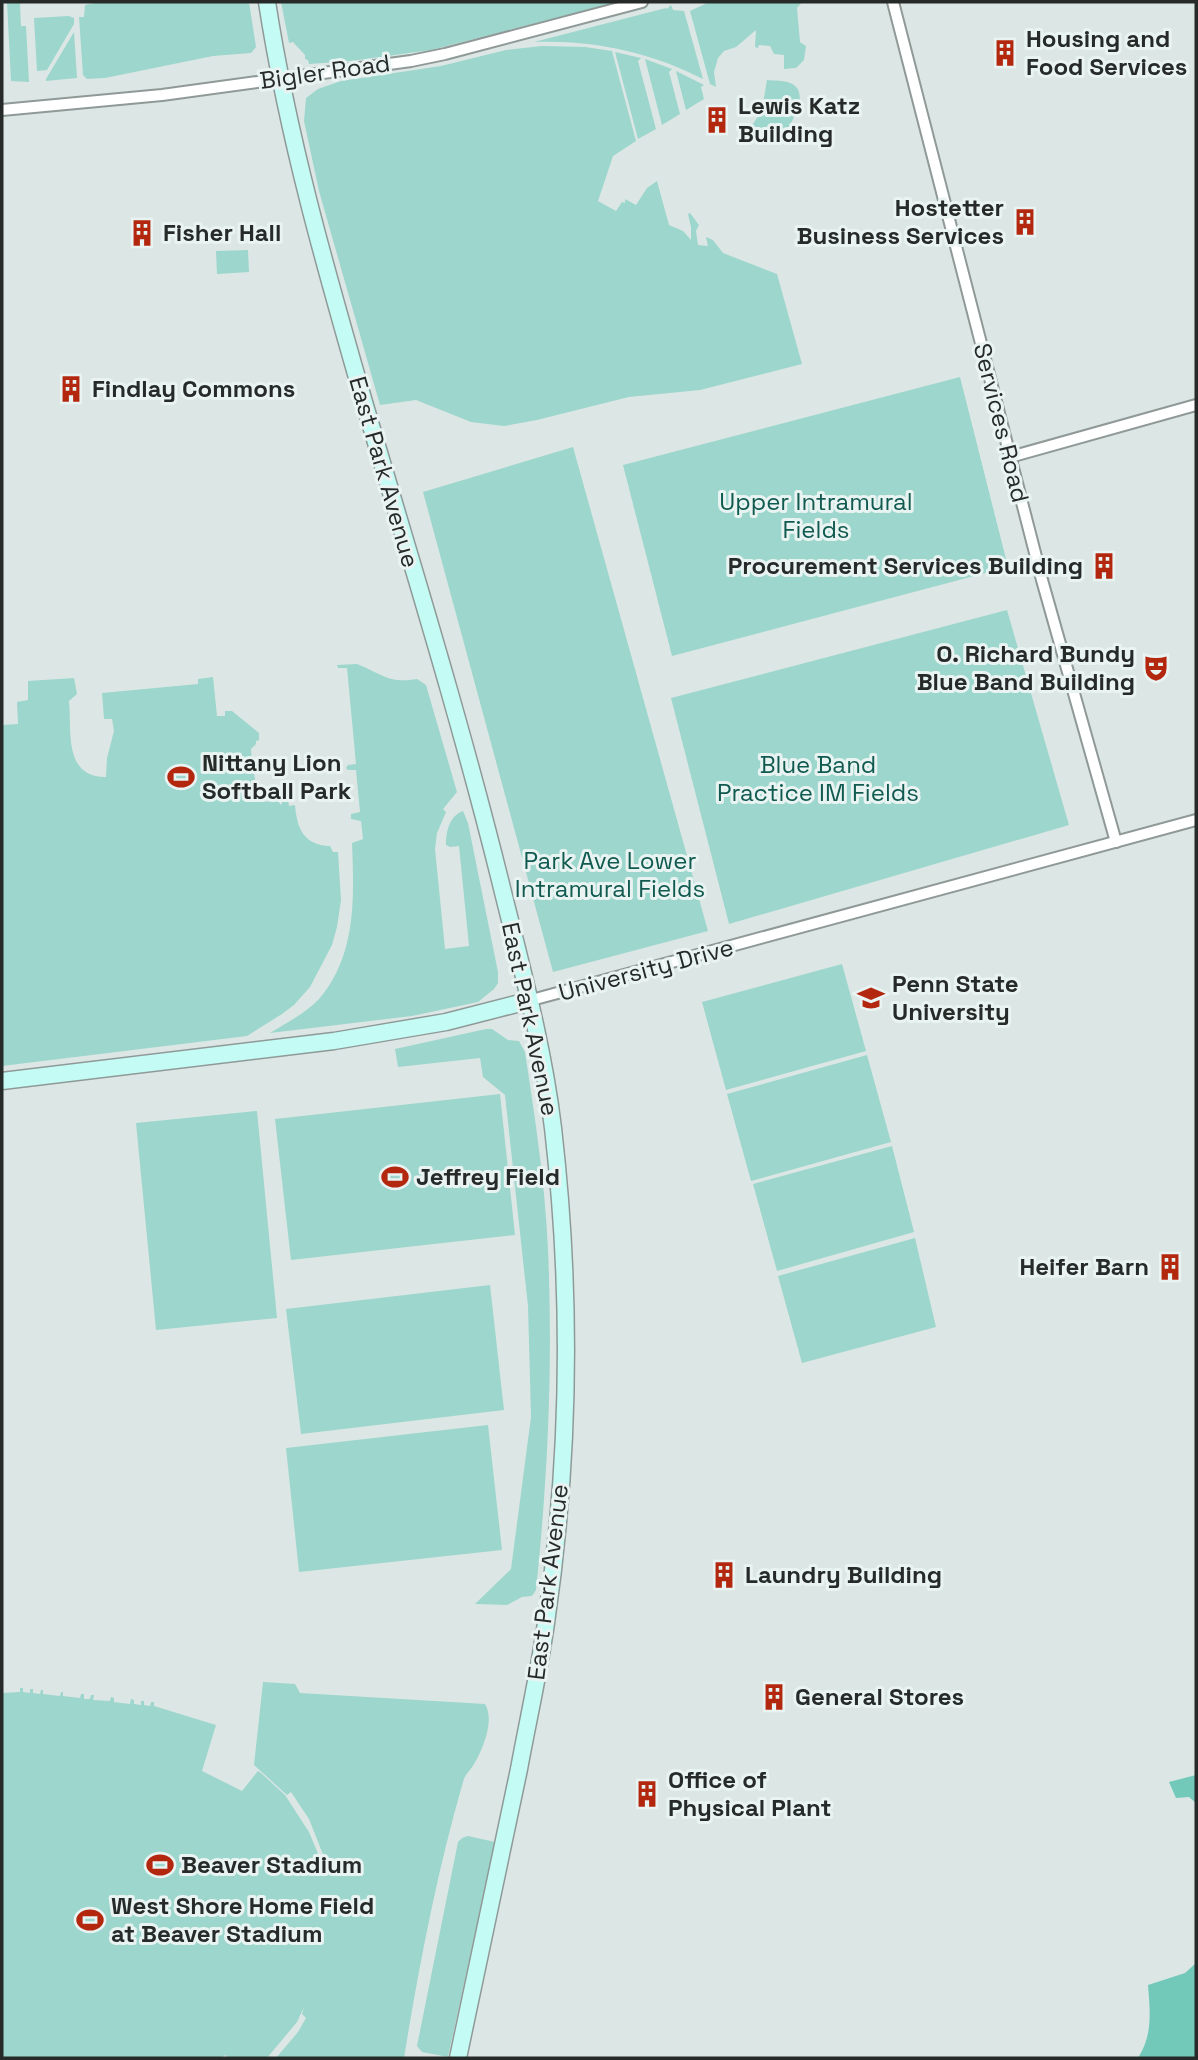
<svg xmlns="http://www.w3.org/2000/svg" width="1198" height="2060" font-family="'Space Grotesk',sans-serif">
	<style>
		.green { fill: #9dd6cc }
		.forest { fill: #72c9ba }
		.lines { fill: none; stroke-linecap: round; stroke-linejoin: round }
		.street-casing { stroke: #8f9a98; stroke-width: 14 }
		.secondary-casing { stroke: #8f9a98; stroke-width: 19 }
		.street { stroke: #fff; stroke-width: 10 }
		.secondary { stroke: #c4fbf4; stroke-width: 16 }
		.labels { text-anchor: middle; stroke-width: 6; stroke-linejoin: round; paint-order: stroke }
		.poi-label { font-size: 24px; font-weight: bold; fill: #262a29; stroke: #e9f4f2; text-anchor: start }
		.street-label { font-size: 24px; fill: #262a29; stroke: #e9f4f2 }
		.park-label { font-size: 24px; fill: #105a50; stroke: #e9f4f2 }
	</style>
	<rect width="100%" height="100%" fill="#dce7e5"/>
	<g class="green">
		<path d="M7 2H23L20 4 21 26H26L29 82 11 81Z"/>
		<path d="M100 2H249L256 47 251 53 213 56 105 78 87 79 83 75 79 17H84L85 5Z"/>
		<path d="M281 2H618L431 50 351 61 309 64 308 60 305 59V55L293 42 289 43Z"/>
		<path d="M709 2H802L797 8 800 42 806 46 804 60 796 68 784 69V55L774 54 770 46 759 45 758 48 755 47 756 30 736 47 724 51 718 58 714 72 716 87 710 84 690 11Z"/>
		<path d="M671 5 673 10 684 11 703 79C650 52 594 40 534 42L666 8 667 9Z"/>
		<path d="M69 16 74 18V24L47 70 37 71 34 18Z"/>
		<path d="M74 32 77 78 46 81V79Z"/>
		<path d="M542 46 585 47 612 51 636 141 613 156 598 201 616 211 622 202 625 203V199L636 205 647 188 657 181 669 225 683 231 691 240V227L688 214 690 213 699 225 696 231 698 245 708 246 706 237 713 240 723 253 777 274 802 364 700 390 629 397 537 420 504 426 471 422 416 400 380 405 319 191 304 121 306 98 318 89 341 81 441 66 506 50Z"/>
		<path d="M615 52 641 58 638 61 656 129 638 139Z"/>
		<path d="M645 59 672 69 669 72 680 114 662 125Z"/>
		<path d="M676 71 704 85 701 87 704 99 686 110Z"/>
		<path d="M767 80C774 81 784 80 790 83 814 92 787 130 779 142L770 140 759 127 754 130 751 127 762 110Z"/>
		<path d="M248 250 249 272 217 274 216 251Z"/>
		<path d="M960 377 1008 567 672 656 623 465Z"/>
		<path d="M573 447 708 931 553 972 423 492Z"/>
		<path d="M1007 610 1069 825 729 924 671 698Z"/>
		<path d="M357 664C382 674 389 684 417 679L426 685 457 792 443 809 446 812 437 833 435 849 445 949 469 946 459 846 450 847 446 845C446 832 449 816 463 811L468 823 498 972V983L494 989 478 1002 412 1016 270 1033C286 1023 306 1013 319 999 357 955 354 896 352 843L363 839 361 821 351 819V814L360 812 356 770H348L346 768 348 765 356 764 347 668H338L337 665Z"/>
		<path d="M213 677 217 716H225V711H232L259 733V740L256 741V744L251 749 252 763 255 764 253 768 259 802 278 801 281 805 283 800H288L289 806 295 805C297 829 304 845 330 846L333 852H338L341 900 337 927 332 945 310 987 294 1005 282 1014 247 1036 2 1066V725L18 724 17 702 28 700V681L74 678 77 694 69 701C72 731 63 777 106 777L107 758 114 731 112 719H104L102 693 198 684V679Z"/>
		<path d="M842 964 866 1051 726 1090 702 1002Z"/>
		<path d="M486 1029H492L508 1040 519 1041 525 1052C535 1117 545 1183 548 1249 553 1363 548 1476 536 1590L532 1596 522 1597 507 1605 475 1604 511 1569 531 1417 528 1306 505 1095 483 1077 480 1058 398 1067 395 1049Z"/>
		<path d="M867 1055 891 1142 751 1181 727 1094Z"/>
		<path d="M500 1094 515 1235 291 1260 275 1119Z"/>
		<path d="M257 1111 277 1318 156 1330 136 1123Z"/>
		<path d="M892 1146 914 1232 777 1271 753 1184Z"/>
		<path d="M915 1238 936 1327 802 1363 778 1276Z"/>
		<path d="M490 1285 504 1410 301 1434 286 1309Z"/>
		<path d="M488 1425 502 1550 299 1572 286 1448Z"/>
		<path d="M263 1682 295 1684 300 1693 485 1704C495 1720 483 1749 474 1764 470 1771 465 1774 463 1782 437 1872 419 1966 404 2058H276L298 2032 306 2018 302 2014 304 2007 297 2022 267 2058H228L226 2055 220 2058H2V1693L20 1692V1688H23V1692L30 1693V1689H33V1693L40 1694 41 1690H43V1694L60 1696 61 1692H63V1696L80 1698 81 1694H84V1699H90L91 1695H94L93 1700 110 1701 111 1697 114 1698V1702L130 1704 131 1699 134 1700V1704L141 1705V1701H144V1705L150 1706 151 1702H154V1706L216 1725 202 1771 242 1791 258 1771 261 1773 285 1795 309 1832 317 1851 323 1879 320 1859 324 1857 309 1819 291 1792 287 1795 254 1765Z"/>
		<path d="M468 1836 495 1842 448 2057 422 2052 417 2046 458 1842 462 1838Z"/>
	</g>
	<g class="forest">
		<path d="M1196 1775V1803L1189 1797 1176 1798 1169 1782Z"/>
		<path d="M1196 1963V2058H1138C1153 2035 1150 2011 1148 1985L1185 1973Z"/>
	</g>
	<g class="lines">
		<defs>
			<g id="street">
				<path d="M893 2 1042 580 1116 842"/>
				<path d="M2 110 162 95 411 61 445 54 642 2"/>
				<path d="M1010 457 1196 405"/>
				<path d="M528 1001 1196 820"/>
			</g>
			<g id="secondary">
				<path d="M267 2C288 138 326 270 364 402 411 561 460 719 500 880 520 962 543 1044 553 1128 572 1292 570 1460 546 1623 539 1672 528 1720 519 1769 499 1865 478 1962 458 2058"/>
				<path d="M2 1081 334 1041 446 1022 528 1001"/>
			</g>
		</defs>
		<use href="#street" class="street-casing"/>
		<use href="#secondary" class="secondary-casing"/>
		<use href="#street" class="street"/>
		<use href="#secondary" class="secondary"/>
	</g>
	<defs>
		<symbol id="building-bare" viewBox="-9 -9 18 18"><path d="M-4-6H4V6H1V3H-1V6H-4ZM-2.5-4.3h1.7v1.8h-1.7ZM.8-4.3h1.7v1.8H.8ZM-2.5-1h1.7V.8h-1.7ZM.8-1h1.7V.8H.8Z" fill="#b4270f" stroke="#e9f4f2" stroke-width="2.5" paint-order="stroke"/></symbol>
		<symbol id="theatre-bare" viewBox="-9 -9 18 18"><path d="M-5-5.5Q0-4 5-5.5V0Q5 5 0 6Q-5 5-5 0ZM-3.3-2.5H-1v1.5H-3.3ZM1-2.5H3.3v1.5H1ZM-2.8 1Q0 5.5 2.8 1Z" fill="#b4270f" stroke="#e9f4f2" stroke-width="2.5" paint-order="stroke"/></symbol>
		<symbol id="stadium-bare" viewBox="-9 -9 18 18"><path d="M0-5a6.5 5 0 1 0 0 10a6.5 5 0 1 0 0-10ZM-3.5-1.8h7v3.6h-7Z" fill="#b4270f" stroke="#e9f4f2" stroke-width="2.5" paint-order="stroke"/></symbol>
		<symbol id="university-bare" viewBox="-9 -9 18 18"><path d="M0-5L7-2L0 1L-7-2ZM-4 1L0 2.5L4 1V4Q0 6-4 4Z" fill="#b4270f" stroke="#e9f4f2" stroke-width="2.5" paint-order="stroke"/></symbol>
	</defs>
	<g fill-rule="evenodd">
		<use href="#building-bare" x="986" y="34" width="38" height="38"/>
		<use href="#building-bare" x="698" y="101" width="38" height="38"/>
		<use href="#building-bare" x="1006" y="203" width="38" height="38"/>
		<use href="#building-bare" x="123" y="214" width="38" height="38"/>
		<use href="#building-bare" x="52" y="370" width="38" height="38"/>
		<use href="#building-bare" x="1085" y="547" width="38" height="38"/>
		<use href="#theatre-bare" x="1137" y="649" width="38" height="38"/>
		<use href="#stadium-bare" x="162" y="758" width="38" height="38"/>
		<use href="#university-bare" x="852" y="979" width="38" height="38"/>
		<use href="#stadium-bare" x="376" y="1158" width="38" height="38"/>
		<use href="#building-bare" x="1151" y="1248" width="38" height="38"/>
		<use href="#building-bare" x="705" y="1556" width="38" height="38"/>
		<use href="#building-bare" x="755" y="1678" width="38" height="38"/>
		<use href="#building-bare" x="628" y="1775" width="38" height="38"/>
		<use href="#stadium-bare" x="141" y="1846" width="38" height="38"/>
		<use href="#stadium-bare" x="71" y="1901" width="38" height="38"/>
	</g>
	<g class="labels">
		<g class="poi-label">
			<text x="1026" y="47">Housing and<tspan x="1026" dy="28">Food Services</tspan></text>
			<text x="738" y="114">Lewis Katz<tspan x="738" dy="28">Building</tspan></text>
			<text x="1004" y="216" text-anchor="end">Hostetter<tspan x="1004" dy="28">Business Services</tspan></text>
			<text x="163" y="241">Fisher Hall</text>
			<text x="92" y="397">Findlay Commons</text>
			<text x="1083" y="574" text-anchor="end">Procurement Services Building</text>
			<text x="1135" y="662" text-anchor="end">O. Richard Bundy<tspan x="1135" dy="28">Blue Band Building</tspan></text>
			<text x="202" y="771">Nittany Lion<tspan x="202" dy="28">Softball Park</tspan></text>
			<text x="892" y="992">Penn State<tspan x="892" dy="28">University</tspan></text>
			<text x="416" y="1185">Jeffrey Field</text>
			<text x="1149" y="1275" text-anchor="end">Heifer Barn</text>
			<text x="745" y="1583">Laundry Building</text>
			<text x="795" y="1705">General Stores</text>
			<text x="668" y="1788">Office of<tspan x="668" dy="28">Physical Plant</tspan></text>
			<text x="181" y="1873">Beaver Stadium</text>
			<text x="111" y="1914">West Shore Home Field<tspan x="111" dy="28">at Beaver Stadium</tspan></text>
		</g>
		<g class="street-label">
			<text transform="translate(325 72) rotate(-8)" y="8">Bigler Road</text>
			<text transform="translate(1001 423) rotate(76)" y="8">Services Road</text>
			<text transform="translate(384 472) rotate(74)" y="8">East Park Avenue</text>
			<text transform="translate(646 970) rotate(-15)" y="8">University Drive</text>
			<text transform="translate(530 1019) rotate(78)" y="8">East Park Avenue</text>
			<text transform="translate(548 1582) rotate(-83)" y="8">East Park Avenue</text>
		</g>
		<g class="park-label">
			<text x="816" y="510">Upper Intramural<tspan x="816" dy="28">Fields</tspan></text>
			<text x="818" y="773">Blue Band<tspan x="818" dy="28">Practice IM Fields</tspan></text>
			<text x="610" y="869">Park Ave Lower<tspan x="610" dy="28">Intramural Fields</tspan></text>
		</g>
	</g>
	<rect width="1198" height="2060" fill="none" stroke="#262a29" stroke-width="7"/>
</svg>
